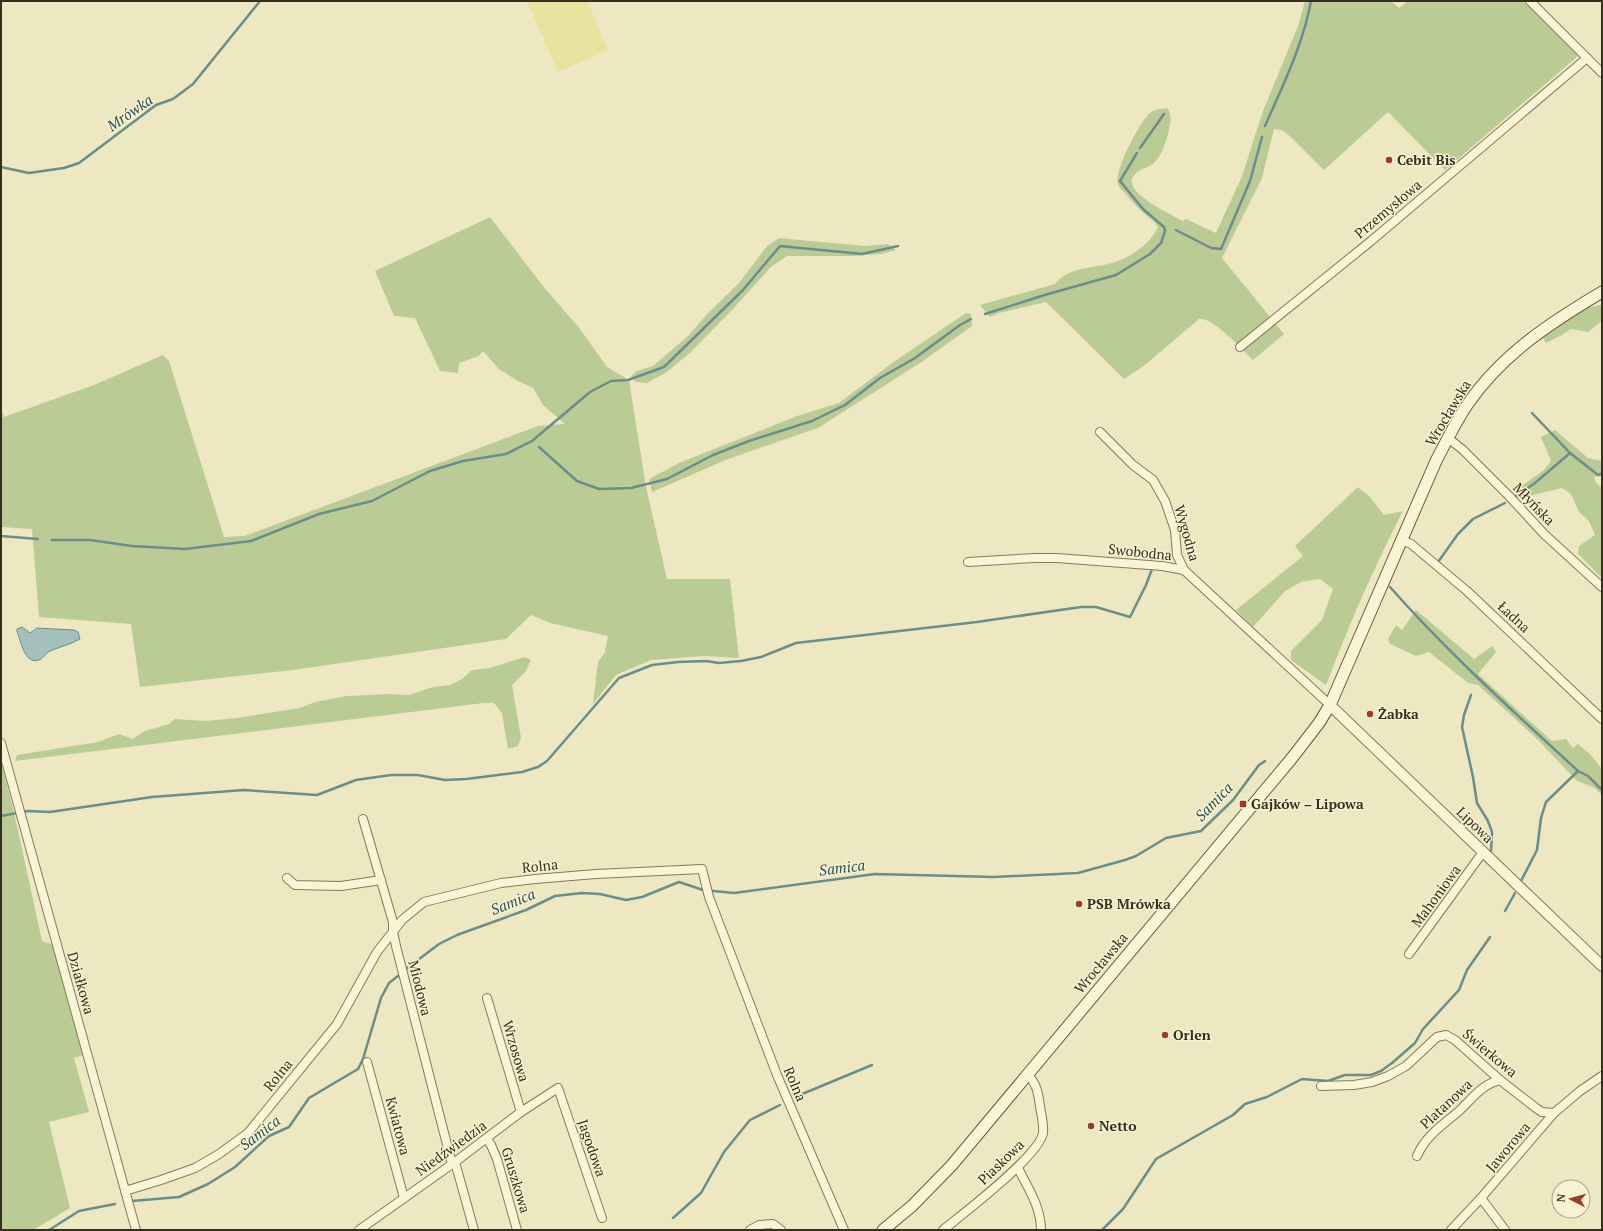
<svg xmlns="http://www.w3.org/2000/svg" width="1603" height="1231" font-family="'PT Serif',serif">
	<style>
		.green { fill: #bbcb96 }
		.sand { fill: #e9e39f }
		.water { fill: #a4c0bd; stroke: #6b8e8b }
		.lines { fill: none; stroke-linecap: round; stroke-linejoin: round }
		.stream { stroke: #6b8e8b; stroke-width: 2.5 }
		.minor-casing { stroke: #877a59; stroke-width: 10 }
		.tertiary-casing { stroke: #877a59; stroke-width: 12 }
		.secondary-casing { stroke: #695b3c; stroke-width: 13 }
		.minor { stroke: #f8f4d5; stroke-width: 8 }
		.tertiary { stroke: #f8f4d5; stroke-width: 10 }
		.secondary { stroke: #f8f4d5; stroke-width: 11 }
		.poi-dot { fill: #953c2a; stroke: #f5f1d1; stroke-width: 1.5 }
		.labels { text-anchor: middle; stroke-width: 3; stroke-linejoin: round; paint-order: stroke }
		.poi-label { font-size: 14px; font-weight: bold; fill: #372e1d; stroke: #f5f1d1; text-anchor: start }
		.street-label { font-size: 14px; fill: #372e1d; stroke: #f5f1d1 }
		.water-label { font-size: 15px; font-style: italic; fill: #2d5156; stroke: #f5f1d1 }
	</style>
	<rect width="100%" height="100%" fill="#ede8c2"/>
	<g class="green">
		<path d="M1305 1H1391L1399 8 1408 1H1524L1578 56 1445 170 1388 112 1324 170 1290 136 1282 130 1274 129 1262 178 1222 258 1284 334 1253 360C1242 350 1214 317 1199 319L1145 365 1124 379 1046 302 999 313 990 317 980 305 1055 284C1067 269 1086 268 1104 265 1125 261 1149 247 1158 227 1154 220 1146 216 1140 210 1135 205 1130 199 1126 194 1123 191 1119 188 1118 184 1113 173 1140 121 1150 113 1155 109 1161 109 1167 108 1172 114 1171 122 1169 129 1167 140 1162 155 1154 163 1149 168 1140 168 1135 174 1119 192 1171 214 1183 221L1186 219 1216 233 1242 176 1263 111 1298 26Z"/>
		<path d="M490 217 543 286 580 329 607 367 629 380 646 487 667 579H730L739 658 705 656 651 660 616 675 593 704 598 662 605 652 608 636 550 623 531 615 506 639 293 670 140 687 131 624 39 617 32 529 1 527V409L4 417 94 385 163 355 169 361 224 537 245 536 538 426 565 424 543 405 533 388 518 381 499 369 483 351 479 356 459 363 458 373 440 371 415 318 394 316 375 271Z"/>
		<path d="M779 238 865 246 888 244 896 250 881 254 852 256H787L771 267 732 310 691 352 667 372 647 383 636 382 631 376 637 371 653 366 688 336 709 312 739 283 767 246Z"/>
		<path d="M1601 305 1602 321 1588 332 1571 329 1562 335 1546 343 1543 338 1585 308Z"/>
		<path d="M966 313 971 314 972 326 923 361 818 428 728 459 652 492 649 479 679 463 797 416 839 403 895 361Z"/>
		<path d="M1555 430 1588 458 1602 461V476L1594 477 1596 483 1602 488V578L1578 554 1579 546 1595 535 1589 521 1579 512 1571 494 1562 488 1521 498 1514 491 1543 471 1551 461 1541 437Z"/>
		<path d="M1358 487 1370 497 1384 515 1403 511C1374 567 1349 625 1326 685L1291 660V651L1322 620 1333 589 1320 579 1301 582 1285 591 1253 627 1236 610 1303 556 1295 546Z"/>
		<path d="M1416 610 1474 659 1492 646 1496 652 1478 674 1552 741 1566 739 1573 748 1578 744 1590 754 1602 769V795L1593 787 1577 781 1536 738 1478 685 1468 683 1429 652 1416 656 1390 644 1388 639 1396 625 1402 630Z"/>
		<path d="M525 657 531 660 526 671 512 685 521 738 518 746 508 749 502 713 494 703H484L15 761 17 755 98 742 119 734 133 739 145 731 169 724 175 719 205 721 237 718 300 708 315 702 347 696 389 694 409 695 433 687 450 685 462 679 472 670 490 668Z"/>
		<path d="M1 761 15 817 42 941 54 945 84 1055 74 1058 89 1112 49 1122 70 1208 33 1230H1Z"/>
	</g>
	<path class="sand" d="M527 1H587L608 50 558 72Z"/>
	<path class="water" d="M22 627 30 633 37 628 74 630 78 632 80 639C70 645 58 647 48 652 45 654 43 659 39 660 24 665 21 640 17 632V629Z"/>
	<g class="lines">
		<g class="stream">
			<path d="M1265 126C1283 85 1303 45 1311 1"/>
			<path d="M1140 148 1164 114"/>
			<path d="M1 167 29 173 64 168 79 163 156 105 173 99 193 84 260 1"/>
			<path d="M1176 230 1211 248 1221 249 1250 181 1262 137"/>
			<path d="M985 314 1048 294 1116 275 1150 254 1161 243 1165 231 1164 227 1143 209 1120 181 1137 153"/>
			<path d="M1532 413 1570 453 1598 475 1602 473"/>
			<path d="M539 447 577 481 599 489 631 488 667 479 713 455 749 441 812 421 845 405 880 378 915 358 960 325 971 319"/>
			<path d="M1516 496 1535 483 1570 453"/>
			<path d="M1 536 38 539"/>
			<path d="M52 540H90L132 546 185 549 251 541 319 514 372 501 430 471 463 461 506 454 532 441 590 392 611 381 628 380 664 367 743 290 780 246 862 254 898 246"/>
			<path d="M1438 562 1458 534 1473 519 1505 503"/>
			<path d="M1390 587C1448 653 1514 712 1578 771L1588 776 1602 790"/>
			<path d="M1471 695 1464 715 1462 727 1473 777 1477 803 1488 821 1492 832 1491 851"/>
			<path d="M1 816 28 811 50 812 152 797 244 790 317 795 356 780 391 775H418L445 780 466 779 522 772 538 767 547 761 619 678 652 665 678 662 706 661 719 663 741 661 761 657 796 643 977 622 1081 607H1096L1130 617 1146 585 1152 569"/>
			<path d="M1521 881 1537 850 1541 818 1546 802 1578 771"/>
			<path d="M1505 911 1515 893"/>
			<path d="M406 969 439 944 457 935 526 910 555 896 582 893 600 894 626 900 642 897 679 882 703 890 734 893 875 874 994 877 1078 873 1125 860 1136 856 1166 838 1201 831 1233 800 1259 765 1265 761"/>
			<path d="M795 1097 872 1065"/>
			<path d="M132 1201 179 1197 208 1184 235 1167 269 1136 289 1127 309 1098 358 1069 363 1059 381 998 389 983 398 976"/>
			<path d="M673 1218 701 1193 724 1152 750 1120 780 1105"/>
			<path d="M49 1230 79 1211 115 1204"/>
			<path d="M1102 1230 1123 1209 1156 1159 1233 1115 1245 1104 1267 1097 1302 1079 1328 1081 1345 1075H1371L1381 1071 1392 1063 1415 1043 1423 1029 1459 990 1467 970 1490 937"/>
		</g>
		<defs>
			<g id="minor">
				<path d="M1530 1 1602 73"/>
				<path d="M1240 347 1371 241 1587 58"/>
				<path d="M1100 432 1133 465 1153 480 1165 501 1175 530 1177 555 1184 570"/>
				<path d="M1448 438 1463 450 1509 496 1544 534 1602 587"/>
				<path d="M1402 540 1411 544 1467 591 1602 719"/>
				<path d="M968 562 1034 558H1057L1162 566 1184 570 1330 705"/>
				<path d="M1 743 136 1230"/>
				<path d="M363 819 393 922V932L396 946 452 1164"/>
				<path d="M287 878 295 885 341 886 381 880"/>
				<path d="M1409 954 1483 852"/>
				<path d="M487 998 521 1112"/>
				<path d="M367 1062 404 1198"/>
				<path d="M1321 1086 1354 1085 1372 1082 1388 1076 1406 1066 1437 1037 1446 1035 1455 1040 1500 1080 1536 1108 1542 1112 1554 1113"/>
				<path d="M487 1139 491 1145 497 1159 517 1230"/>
				<path d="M1417 1156C1426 1135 1443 1125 1459 1111 1472 1099 1482 1084 1500 1080"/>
				<path d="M455 1162 474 1230"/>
				<path d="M1018 1168C1028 1188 1041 1207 1041 1230"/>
				<path d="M125 1191 161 1180 195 1168 219 1154 248 1133 337 1024 377 952 402 920 424 902 501 883 535 879 596 874 702 869 709 897 777 1075 844 1230"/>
				<path d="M1481 1198 1505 1230"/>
				<path d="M359 1230 455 1162 521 1112 558 1088 602 1218"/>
				<path d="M750 1230 759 1225 773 1224 781 1230"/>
				<path d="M943 1230C964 1213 1039 1156 1043 1133 1044 1124 1041 1114 1040 1106 1038 1093 1037 1084 1028 1075"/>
				<path d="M1451 1230 1481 1198 1554 1113 1580 1091 1602 1076"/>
			</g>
			<path id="tertiary" d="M1330 705 1602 966"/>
			<path id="secondary" d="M883 1230 912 1206 952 1165 1292 758 1319 723 1330 705 1436 461C1446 442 1455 423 1467 405 1502 354 1550 323 1602 292"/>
		</defs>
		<use href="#minor" class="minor-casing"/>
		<use href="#tertiary" class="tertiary-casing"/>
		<use href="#secondary" class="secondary-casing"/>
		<use href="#minor" class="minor"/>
		<use href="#tertiary" class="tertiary"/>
		<use href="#secondary" class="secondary"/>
	</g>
	<g class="poi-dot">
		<circle cx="1389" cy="160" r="4"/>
		<circle cx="1370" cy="714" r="4"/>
		<rect x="1239" y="800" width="8" height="8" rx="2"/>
		<circle cx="1079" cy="904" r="4"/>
		<circle cx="1165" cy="1035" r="4"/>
		<circle cx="1091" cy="1126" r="4"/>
	</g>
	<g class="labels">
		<g class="poi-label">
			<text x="1397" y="165">Cebit Bis</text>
			<text x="1378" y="719">Żabka</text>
			<text x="1251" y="809">Gajków – Lipowa</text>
			<text x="1087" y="909">PSB Mrówka</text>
			<text x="1173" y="1040">Orlen</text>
			<text x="1099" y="1131">Netto</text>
		</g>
		<g class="street-label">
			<text transform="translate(1388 209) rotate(-40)" y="5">Przemysłowa</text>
			<text transform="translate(1448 413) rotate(-59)" y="5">Wrocławska</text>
			<text transform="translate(1534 504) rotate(46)" y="5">Młyńska</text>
			<text transform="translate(1187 533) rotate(74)" y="5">Wygodna</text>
			<text transform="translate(1140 552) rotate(6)" y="5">Swobodna</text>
			<text transform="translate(1514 617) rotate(43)" y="5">Ładna</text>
			<text transform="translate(1475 825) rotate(44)" y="5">Lipowa</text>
			<text transform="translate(540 866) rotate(-6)" y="5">Rolna</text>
			<text transform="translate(1436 896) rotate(-54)" y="5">Mahoniowa</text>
			<text transform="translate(1101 963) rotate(-50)" y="5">Wrocławska</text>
			<text transform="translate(81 983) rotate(74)" y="5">Działkowa</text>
			<text transform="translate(420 988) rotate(76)" y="5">Miodowa</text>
			<text transform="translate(516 1051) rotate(74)" y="5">Wrzosowa</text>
			<text transform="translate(1490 1053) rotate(40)" y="5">Świerkowa</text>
			<text transform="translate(278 1075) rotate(-51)" y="5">Rolna</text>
			<text transform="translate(795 1084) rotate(67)" y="5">Rolna</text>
			<text transform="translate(1446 1104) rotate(-43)" y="5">Platanowa</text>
			<text transform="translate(398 1126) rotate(75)" y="5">Kwiatowa</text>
			<text transform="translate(1508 1147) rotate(-50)" y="5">Jaworowa</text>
			<text transform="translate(451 1148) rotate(-36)" y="5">Niedźwiedzia</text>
			<text transform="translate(592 1148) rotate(71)" y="5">Jagodowa</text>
			<text transform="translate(1001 1162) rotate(-44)" y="5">Piaskowa</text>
			<text transform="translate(516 1180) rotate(73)" y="5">Gruszkowa</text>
		</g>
		<g class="water-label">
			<text transform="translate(130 113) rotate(-35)" y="5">Mrówka</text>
			<text transform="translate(1214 802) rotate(-46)" y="5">Samica</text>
			<text transform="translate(842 868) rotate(-7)" y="5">Samica</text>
			<text transform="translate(513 902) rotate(-22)" y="5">Samica</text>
			<text transform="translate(260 1133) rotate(-37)" y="5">Samica</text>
		</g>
	</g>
	<rect width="1603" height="1231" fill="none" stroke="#372e1d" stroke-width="4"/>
	<g transform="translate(1571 1199) rotate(276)"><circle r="19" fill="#f5f1d1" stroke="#a9a389"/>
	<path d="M0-3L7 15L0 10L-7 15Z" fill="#953c2a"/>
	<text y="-6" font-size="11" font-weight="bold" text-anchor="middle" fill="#372e1d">N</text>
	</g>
</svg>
